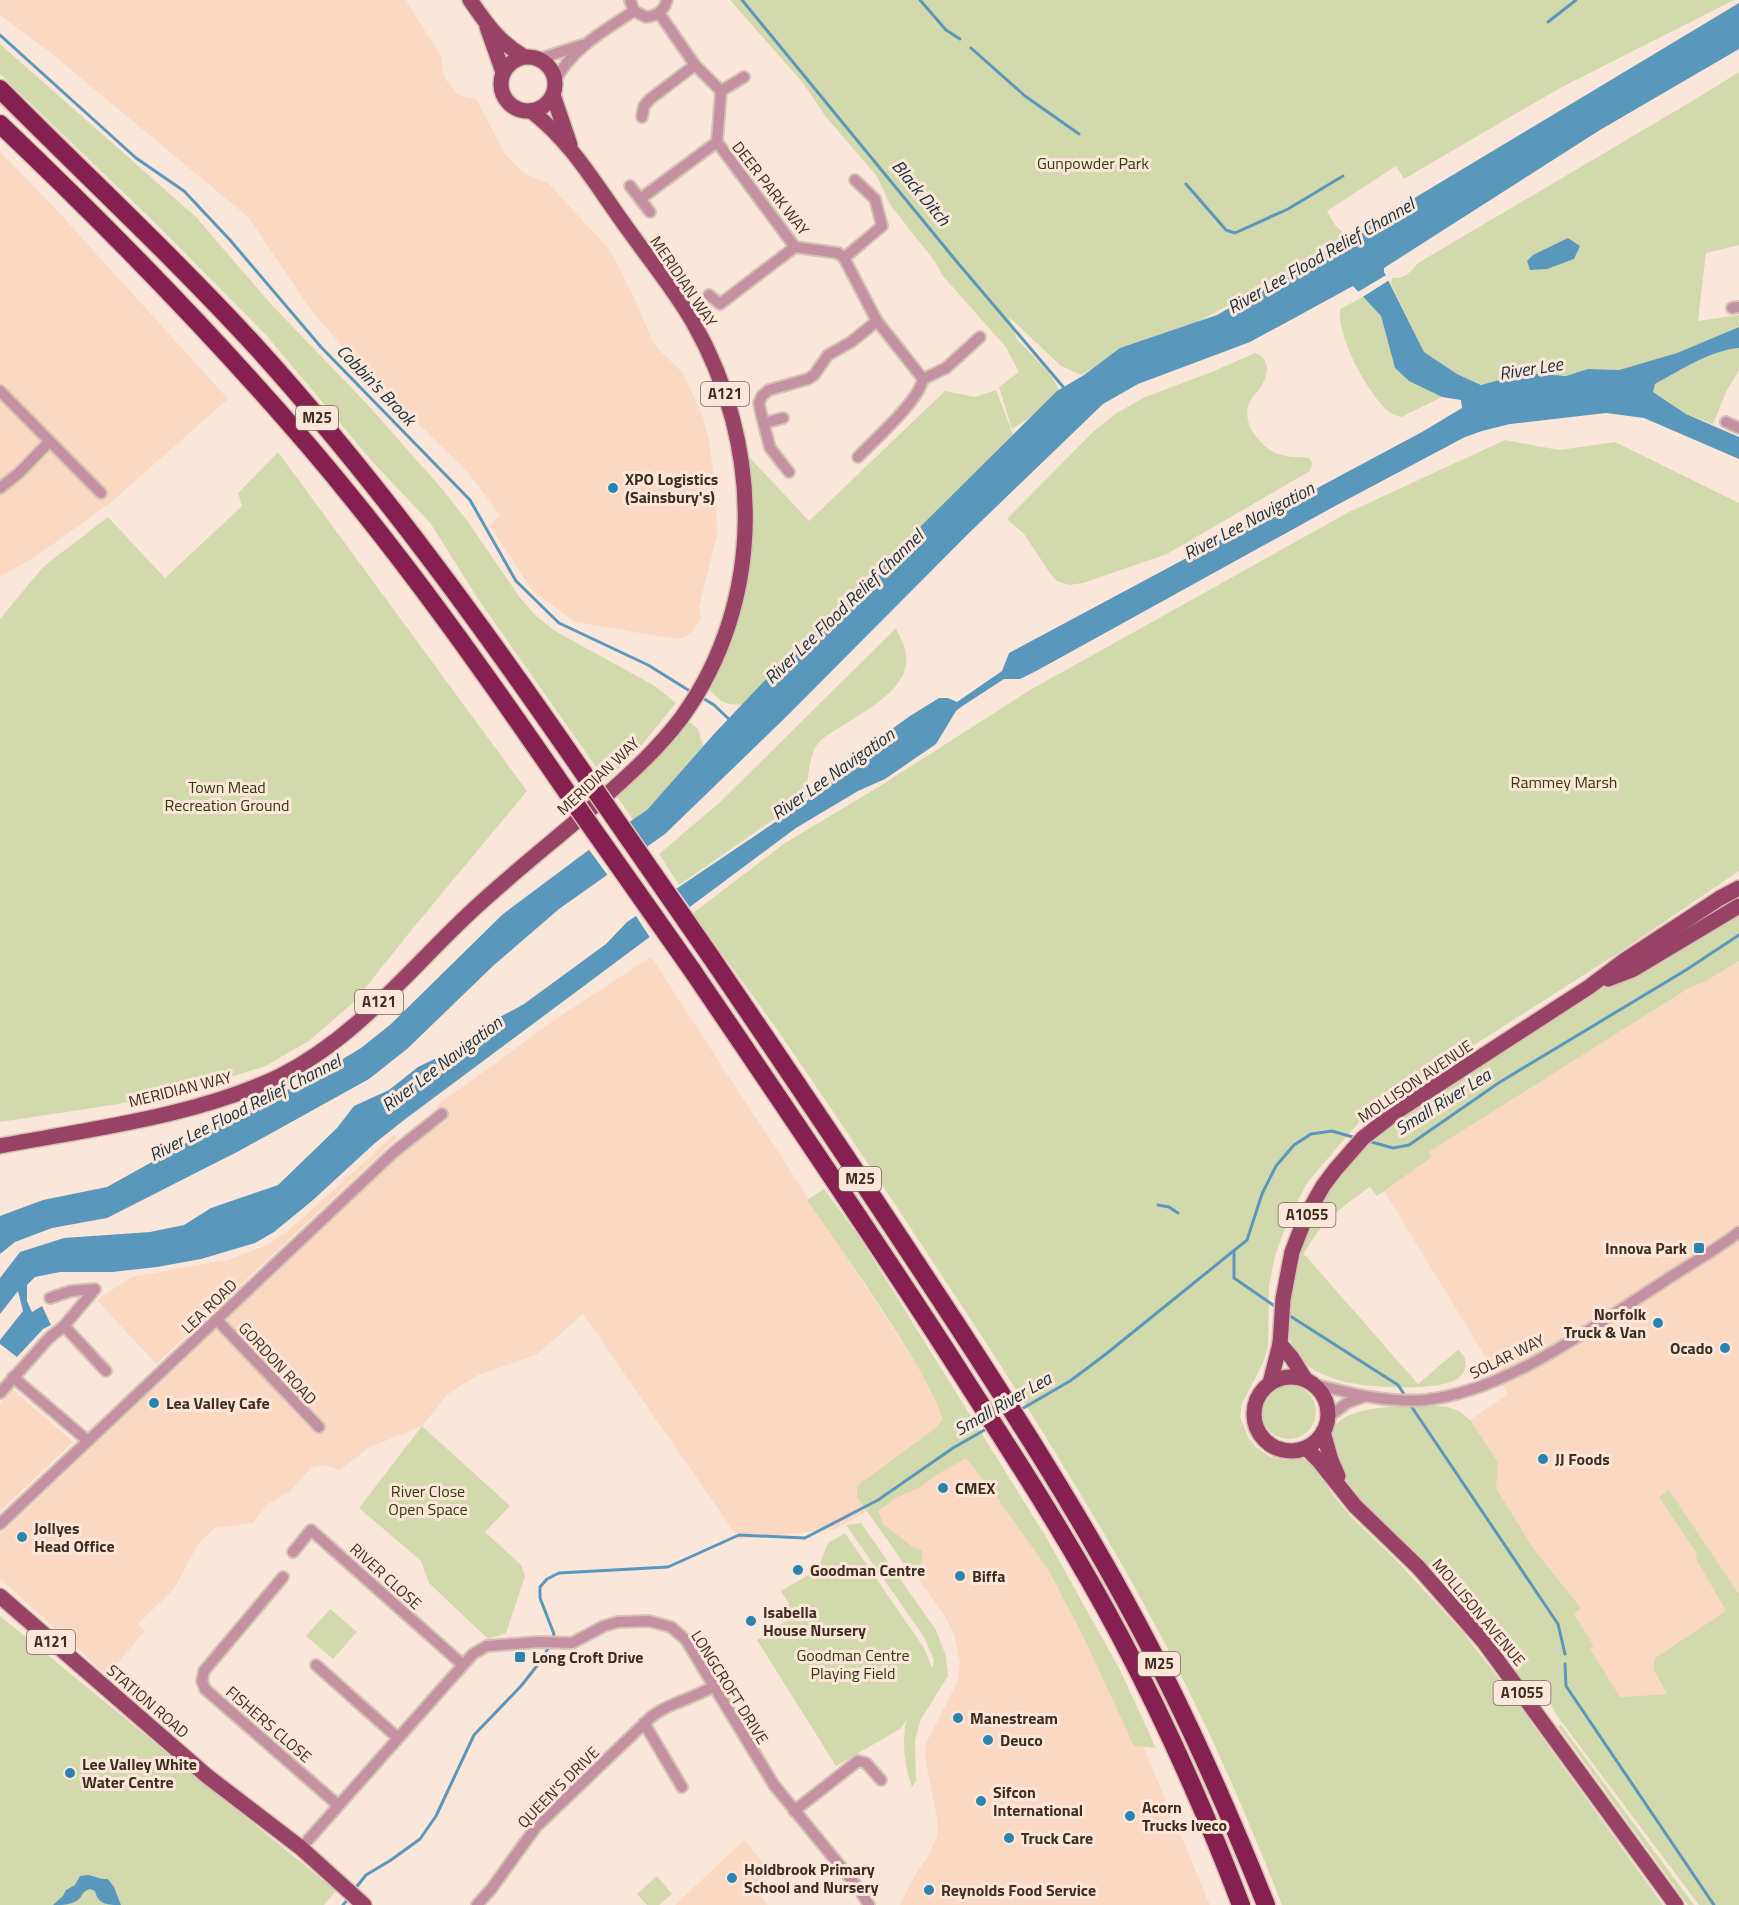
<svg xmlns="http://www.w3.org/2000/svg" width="1739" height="1905" font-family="'Titillium Web',sans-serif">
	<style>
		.built { fill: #fbd8c1 }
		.green { fill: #d2daad }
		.water { fill: #5a97bc }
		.pier { fill: #fbe7d9 }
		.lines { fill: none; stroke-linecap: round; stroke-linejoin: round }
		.stream { stroke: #5a97bc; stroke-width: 3 }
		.street-casing { stroke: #d6c2b4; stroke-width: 14 }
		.primary-casing { stroke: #d6c2b4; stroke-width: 18 }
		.highway-casing { stroke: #d6c2b4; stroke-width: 21 }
		.street { stroke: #c391a2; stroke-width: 10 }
		.primary { stroke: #984266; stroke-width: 15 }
		.highway { stroke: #862051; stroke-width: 18 }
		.highway-bridge-casing { stroke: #d6c2b4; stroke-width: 21; stroke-linecap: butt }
		.highway-bridge { stroke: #862051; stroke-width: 18 }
		.poi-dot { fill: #2a84b2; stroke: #fbe7d9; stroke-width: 2 }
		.labels { text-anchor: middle; stroke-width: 6; stroke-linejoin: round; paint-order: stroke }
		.shield { fill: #fbe7d9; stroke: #786558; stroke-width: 1.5 }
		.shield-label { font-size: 15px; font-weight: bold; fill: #402d20 }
		.park-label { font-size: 16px; fill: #343a08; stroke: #fbe7d9 }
		.street-label { font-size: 16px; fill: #402d20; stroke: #fbe7d9 }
		.poi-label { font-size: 16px; font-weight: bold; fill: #402d20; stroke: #fbe7d9; text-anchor: start }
		.water-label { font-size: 18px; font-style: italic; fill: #143041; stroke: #fbe7d9 }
	</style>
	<rect width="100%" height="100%" fill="#fbe7d9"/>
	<g class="built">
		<path d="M0 0H407V3L441 55 443 72 446 80 458 95 470 98 475 97 505 154 525 174 547 182 610 250 633 295 652 340 661 352 683 373 703 417 709 441 716 492 717 535 699 607 701 619 693 631 683 638 675 639 575 622 532 590 490 526 500 515 467 471 367 374 314 314 248 217 46 49 0 15Z"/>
		<path d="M0 152 52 205 228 399 110 503 38 555 0 577Z"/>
		<path d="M651 957 1102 1649 1210 1905H900L915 1875 928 1856 937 1836V1818L925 1758 926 1743 957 1683 960 1663 954 1634 945 1616 869 1510 836 1529 739 1539 583 1314 536 1355 478 1375 448 1394 422 1426 368 1448 340 1470 324 1465 311 1468 290 1491 267 1505 253 1523 215 1528 198 1544 174 1589 138 1624 145 1631 107 1675 0 1579V1535L412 1144 426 1133 447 1121 436 1106 563 1014Z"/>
		<path d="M1739 961V1594L1669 1490 1660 1497 1697 1554 1695 1557 1727 1611 1655 1658 1653 1668 1668 1694 1619 1697 1589 1649 1594 1646 1574 1614 1581 1608 1533 1548 1495 1488 1498 1462 1470 1420 1508 1394 1384 1191 1431 1157 1429 1152 1689 988 1706 981Z"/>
		<path d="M395 1134 397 1138 156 1364 97 1300 131 1277 227 1260 268 1245 296 1224Z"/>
		<path d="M12 1389 73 1442 0 1511V1404Z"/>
		<path d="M744 1840 770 1870 752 1886 768 1905H675Z"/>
	</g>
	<g class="green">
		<path d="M730 0H1734L1560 88 1404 179 1396 166 1327 211 1335 225 1346 235 1344 248 1246 296 1186 328 1120 351 1081 375 1061 366 1009 317 1017 339 1049 373 1062 394 1046 407 1012 429 999 387 1019 372 1005 346 942 275 936 263 891 206 876 175 826 117 803 83Z"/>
		<path d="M0 44 196 217 269 302 368 405 443 490 468 522 521 599 536 616 555 631 655 686 676 703 635 753 606 781 478 599 431 524 371 460 266 335 151 219 0 74Z"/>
		<path d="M1739 72V245L1706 253 1698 321 1739 315V327L1677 353 1619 370 1588 369 1566 376 1525 373 1481 385 1457 374 1424 352 1391 284 1392 278C1404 279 1410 273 1418 263L1699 97Z"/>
		<path d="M1363 297 1381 316 1395 368 1409 381 1442 397 1401 417C1396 415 1391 414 1388 411 1367 393 1337 336 1340 309Z"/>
		<path d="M1739 348V370L1727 390 1713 424 1686 414 1653 392 1655 384C1681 370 1709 351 1739 348Z"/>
		<path d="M1255 353C1269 358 1269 371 1263 383 1261 389 1255 393 1252 398 1243 412 1248 429 1259 440 1265 447 1272 453 1282 455 1290 458 1300 456 1309 458L1312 463 1310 471 1167 554 1083 583 1069 585 1057 581 1049 572 1024 534 1007 519 1093 432 1115 414 1145 397 1212 372Z"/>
		<path d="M996 390 1013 434 856 595 790 654 744 704C726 706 720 702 708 688L715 678 734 631 751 509 749 457 809 521 945 391 975 397Z"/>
		<path d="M1505 440 1559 450 1615 442 1739 503V871L1623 950 1366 1114 1307 1183 1288 1220 1275 1256 1269 1286 1268 1346 1263 1363 1242 1404 1240 1417 1249 1439 1257 1448 1270 1457 1286 1460 1303 1459 1309 1462 1317 1470 1333 1495 1351 1517 1394 1558 1461 1630 1507 1689 1663 1905H1282C1247 1815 1208 1726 1163 1640 1112 1542 1053 1448 994 1355 925 1250 856 1144 785 1041 755 998 723 956 693 913L785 843 880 786 1030 690 1349 512Z"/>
		<path d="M278 452 527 791 405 938 355 1001 310 1040 266 1066 198 1087 119 1104 0 1122V619L44 566 108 517 165 578 242 506 238 493Z"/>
		<path d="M896 628C899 636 905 645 906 654 912 687 866 711 842 726 834 731 821 738 816 746 809 758 807 783 806 797L679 885 659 854 719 803Z"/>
		<path d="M687 720 698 729 703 746 647 810 633 820 617 796 647 769Z"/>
		<path d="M1739 914V961L1706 981 1689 988 1429 1152 1432 1157 1377 1196 1370 1187C1340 1208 1321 1222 1304 1254L1418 1384 1458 1350C1466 1355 1468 1365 1463 1373 1450 1395 1363 1387 1341 1381 1330 1377 1317 1373 1308 1366 1300 1359 1294 1349 1290 1339 1282 1318 1290 1290 1295 1268 1302 1234 1316 1202 1338 1174 1374 1128 1429 1098 1478 1068 1523 1039 1568 1007 1615 980 1656 957 1698 936 1739 914Z"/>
		<path d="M824 1189 860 1238 1046 1537 1120 1670 1156 1748 1134 1746 1083 1636 1048 1569 998 1499 966 1458 938 1474 919 1488 897 1497 878 1511 883 1524 913 1547 922 1551V1561L914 1578 857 1497V1486L937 1427 943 1419C931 1387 914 1359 895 1330 867 1285 837 1243 807 1200Z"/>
		<circle cx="1289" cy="1412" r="27"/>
		<path d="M1431 1405 1448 1407 1459 1411 1470 1420 1498 1462 1496 1488 1533 1548 1581 1608 1574 1614 1594 1646 1590 1649 1620 1697 1667 1694 1653 1668 1655 1658 1726 1611 1695 1557 1697 1554 1659 1497 1669 1490 1739 1594V1905H1699L1555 1713C1550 1702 1546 1695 1535 1689 1531 1686 1527 1687 1524 1683 1507 1663 1493 1641 1477 1621 1462 1602 1445 1584 1429 1567 1404 1541 1368 1516 1349 1486 1342 1474 1328 1443 1333 1430 1345 1403 1406 1407 1431 1405Z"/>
		<path d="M422 1426 510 1506 485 1532 521 1565 525 1576 506 1633 488 1639 429 1583 421 1561 359 1508Z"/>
		<path d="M861 1523 936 1630 946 1656 948 1676 921 1719 915 1740 916 1781 912 1787C904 1765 902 1743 906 1720L900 1729 836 1766 757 1640 786 1621 789 1604 781 1591 817 1570 828 1543 845 1533 924 1648 932 1668 934 1660 924 1637 846 1525Z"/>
		<path d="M330 1609 357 1632 333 1659 306 1636Z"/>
		<path d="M0 1616 336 1891 324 1905H0Z"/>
		<path d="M1561 1725 1694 1905H1688L1558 1726Z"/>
		<path d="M657 1876 672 1894 659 1905H647L637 1894Z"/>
	</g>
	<g class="water">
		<path d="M1739 3V49L1600 130 1384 268V272L1424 352 1457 374 1481 385 1525 373 1566 376 1588 369 1619 370 1677 353 1739 327V348C1709 351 1681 370 1655 384L1653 392 1686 414 1739 437V459L1644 418 1606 413 1510 424 1482 431 1465 437 1335 506 1038 670 1020 679H1004L961 707 956 711 936 744 885 779 858 791 796 828 404 1120 375 1143 313 1200 274 1232 255 1243 201 1259 157 1267 112 1272H60L35 1277 27 1285V1301L32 1312 42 1306 51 1325 43 1329 17 1357 0 1344V1340L23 1311 18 1291 0 1314V1278L20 1252 64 1238 150 1232 184 1225 211 1208 278 1185 337 1128 354 1106 389 1090 418 1067 459 1047 489 1023 524 1004 606 944 627 922 808 800 828 775 910 716 939 698H948L957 702 1002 671 1009 653 1422 432 1462 408 1461 400 1442 397 1409 381 1395 368 1381 316 1353 286 1250 342 1138 384 1103 404 968 534 786 717 665 834 559 909 494 965 407 1049 369 1079 239 1151 107 1218 52 1228 15 1242 0 1254V1216L43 1200 107 1187 224 1122 318 1074 361 1048 391 1024 503 914 590 849 647 810 714 734 790 654 856 595 913 534 1057 391 1084 375 1120 348 1217 315 1293 271Z"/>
		<path d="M1568 238 1580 246 1574 259 1547 269 1530 270 1527 261 1533 255Z"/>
		<path d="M89 1875 102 1879H108L114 1887 121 1905C108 1905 98 1905 95 1891L90 1889C84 1891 84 1892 80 1898 74 1905 62 1905 53 1905L63 1896 66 1890 75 1885 80 1876Z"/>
	</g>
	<g class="pier">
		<path d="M1388 274 1391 279 1361 298 1356 293Z"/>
		<path d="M628 819 649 849 609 877 587 847Z"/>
		<path d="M674 885 692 910 651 939 634 913Z"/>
	</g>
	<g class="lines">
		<g class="stream">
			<path d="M742 0 957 262 1065 389"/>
			<path d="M920 0 946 30 960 39"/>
			<path d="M1548 22 1576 0"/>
			<path d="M0 35 136 158 184 191 230 240 321 347 470 500 516 581 559 623 648 665 693 693"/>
			<path d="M971 48 1025 96 1079 134"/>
			<path d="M1186 184 1226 230 1235 233 1288 209 1343 176"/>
			<path d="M701 697 714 705 731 721"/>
			<path d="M1368 1141 1393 1148 1409 1145 1500 1082 1686 970 1739 935"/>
			<path d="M1158 1205 1169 1207 1178 1213"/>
			<path d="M1234 1252V1278L1276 1307"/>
			<path d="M1287 1314 1398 1385 1406 1397"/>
			<path d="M1409 1403 1558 1624 1565 1654"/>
			<path d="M1020 1410 1070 1381 1106 1354 1247 1240 1262 1194 1276 1166 1294 1145 1311 1134 1332 1131 1356 1138"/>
			<path d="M1565 1664 1566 1686 1714 1905"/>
			<path d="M354 1890 366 1875 391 1860 420 1839 436 1816 474 1735 521 1686 544 1657 554 1634 540 1598V1587L547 1579 559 1573 668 1567 739 1535 805 1538 878 1500 953 1448 988 1428"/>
			<path d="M343 1905 349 1898"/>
		</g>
		<defs>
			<g id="street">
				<path d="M630 0 634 11 646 17C658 16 664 11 667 0"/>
				<path d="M659 13 695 65 721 91 717 142 795 247 838 253 844 258 877 321 923 379C918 402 876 438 858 457"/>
				<path d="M539 59 582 45"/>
				<path d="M555 81C571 49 605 30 634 11"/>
				<path d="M721 91 744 77"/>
				<path d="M642 117 644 106 650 99 695 65"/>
				<path d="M630 186 650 212"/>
				<path d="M640 199 717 142"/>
				<path d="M844 258 882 226 875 199 855 180"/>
				<path d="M709 295 720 304 795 247"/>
				<path d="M1732 308 1739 307"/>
				<path d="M923 379 946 368 980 337"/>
				<path d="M0 391 101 493"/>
				<path d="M1726 422 1739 428"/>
				<path d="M764 423 783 418"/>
				<path d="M789 472 770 448 761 413 759 403 762 396 769 390 808 379 814 375 828 355 851 342 877 321"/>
				<path d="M0 488 19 473 49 442"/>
				<path d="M50 1298 71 1291 95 1289 64 1326"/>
				<path d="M216 1319 319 1427"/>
				<path d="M13 1377 88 1441"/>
				<path d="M1313 1384C1349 1393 1387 1403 1425 1400 1507 1391 1594 1326 1663 1282 1688 1265 1715 1251 1739 1232"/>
				<path d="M0 1393 49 1338 64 1326 106 1371"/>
				<path d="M1328 1417 1347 1403 1363 1397"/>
				<path d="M0 1524 394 1152 442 1114"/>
				<path d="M293 1552 311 1530 463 1665"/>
				<path d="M283 1577 204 1671 202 1681 205 1689 338 1805"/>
				<path d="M316 1665 398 1738"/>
				<path d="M644 1723 682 1787"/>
				<path d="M794 1811 858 1761 866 1763 881 1780"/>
				<path d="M301 1848 463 1665 473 1654 487 1646 539 1642 572 1643 604 1626 618 1622 649 1621 671 1627 686 1640 774 1785 859 1889 869 1905"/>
				<path d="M477 1905 492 1888 536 1827 649 1719C667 1703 693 1699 714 1686"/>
			</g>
			<g id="primary">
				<path d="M470 0C485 22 500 43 523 56"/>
				<path d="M487 27 503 72"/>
				<circle cx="528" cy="84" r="27"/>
				<path d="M553 95 570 145"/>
				<path d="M1608 979 1632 970 1739 906"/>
				<path d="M0 1146C90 1129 197 1116 280 1076 358 1037 412 966 475 908 516 870 560 836 602 799 630 774 659 748 682 717 766 600 763 445 693 322 674 289 649 259 627 228 597 187 572 142 531 111"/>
				<path d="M1280 1344 1292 1358 1305 1379"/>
				<circle cx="1291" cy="1414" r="37"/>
				<path d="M1270 1383 1280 1344 1283 1299 1292 1252 1306 1216 1323 1186 1335 1170 1363 1138 1399 1110 1589 987 1625 960 1720 898 1739 888"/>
				<path d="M1323 1432 1331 1460 1338 1476"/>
				<path d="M1306 1448 1319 1461 1355 1506 1418 1567 1484 1642 1676 1905"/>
				<path d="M0 1596 207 1776 301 1848 364 1905"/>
			</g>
			<g id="highway">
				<path d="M0 89C86 176 176 259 259 350 381 485 488 634 591 784"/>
				<path d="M0 124C107 226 211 332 308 445 403 556 488 677 571 798"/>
				<path d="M711 957C794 1079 876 1201 957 1325 1016 1416 1075 1508 1127 1604 1180 1701 1225 1802 1266 1905"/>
				<path d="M692 970C777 1095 862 1220 944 1347 1005 1442 1067 1536 1120 1636 1166 1723 1206 1813 1241 1905"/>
			</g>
		</defs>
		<use href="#street" class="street-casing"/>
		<use href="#primary" class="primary-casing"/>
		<use href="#highway" class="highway-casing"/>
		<use href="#street" class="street"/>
		<use href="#primary" class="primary"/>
		<use href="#highway" class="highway"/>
		<defs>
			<g id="highway-bridge">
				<path d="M591 784 711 957"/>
				<path d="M571 798 692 970"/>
			</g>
		</defs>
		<use href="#highway-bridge" class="highway-bridge-casing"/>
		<use href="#highway-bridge" class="highway-bridge"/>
	</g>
	<g class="poi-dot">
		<circle cx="613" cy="488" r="6"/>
		<rect x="1693" y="1242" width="12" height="12" rx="3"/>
		<circle cx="1658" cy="1323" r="6"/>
		<circle cx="1725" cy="1348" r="6"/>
		<circle cx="154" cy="1403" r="6"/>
		<circle cx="1543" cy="1459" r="6"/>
		<circle cx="943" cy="1488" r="6"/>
		<circle cx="22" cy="1537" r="6"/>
		<circle cx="798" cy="1570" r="6"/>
		<circle cx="960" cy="1576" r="6"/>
		<circle cx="751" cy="1621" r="6"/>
		<rect x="514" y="1651" width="12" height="12" rx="3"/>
		<circle cx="958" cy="1718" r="6"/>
		<circle cx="988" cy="1740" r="6"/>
		<circle cx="70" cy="1773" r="6"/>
		<circle cx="981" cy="1801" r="6"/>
		<circle cx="1130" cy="1816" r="6"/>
		<circle cx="1009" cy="1838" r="6"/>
		<circle cx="732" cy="1878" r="6"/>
		<circle cx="929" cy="1890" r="6"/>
	</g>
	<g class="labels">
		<g class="shield">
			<rect x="701" y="382" width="48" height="24" rx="4.5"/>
			<rect x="296" y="406" width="42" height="24" rx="4.5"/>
			<rect x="355" y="990" width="48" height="24" rx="4.5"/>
			<rect x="839" y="1167" width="42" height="24" rx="4.5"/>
			<rect x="1278.5" y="1203" width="57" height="24" rx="4.5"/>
			<rect x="27" y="1630" width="48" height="24" rx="4.5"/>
			<rect x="1138" y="1652" width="42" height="24" rx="4.5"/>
			<rect x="1493.5" y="1681" width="57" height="24" rx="4.5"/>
		</g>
		<g class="shield-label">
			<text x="725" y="399">A121</text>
			<text x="317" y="423">M25</text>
			<text x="379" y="1007">A121</text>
			<text x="860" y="1184">M25</text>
			<text x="1307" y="1220">A1055</text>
			<text x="51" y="1647">A121</text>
			<text x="1159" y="1669">M25</text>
			<text x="1522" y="1698">A1055</text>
		</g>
		<g class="park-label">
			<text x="1093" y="169">Gunpowder Park</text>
			<text x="1564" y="788">Rammey Marsh</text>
			<text x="227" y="793">Town Mead<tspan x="227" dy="18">Recreation Ground</tspan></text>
			<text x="428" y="1497">River Close<tspan x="428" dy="18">Open Space</tspan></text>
			<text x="853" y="1661">Goodman Centre<tspan x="853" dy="18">Playing Field</tspan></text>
		</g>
		<g class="street-label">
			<text transform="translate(771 188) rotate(52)" y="6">DEER PARK WAY</text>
			<text transform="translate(684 281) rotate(56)" y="6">MERIDIAN WAY</text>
			<text transform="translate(598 776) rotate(-43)" y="6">MERIDIAN WAY</text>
			<text transform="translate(1415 1081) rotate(-34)" y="6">MOLLISON AVENUE</text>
			<text transform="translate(180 1089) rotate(-14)" y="6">MERIDIAN WAY</text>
			<text transform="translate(209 1306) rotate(-44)" y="6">LEA ROAD</text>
			<text transform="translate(1507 1356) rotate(-26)" y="6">SOLAR WAY</text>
			<text transform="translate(278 1363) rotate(47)" y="6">GORDON ROAD</text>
			<text transform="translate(386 1576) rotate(42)" y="6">RIVER CLOSE</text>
			<text transform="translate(1479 1612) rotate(50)" y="6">MOLLISON AVENUE</text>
			<text transform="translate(730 1687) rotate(58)" y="6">LONGCROFT DRIVE</text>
			<text transform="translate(148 1701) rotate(41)" y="6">STATION ROAD</text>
			<text transform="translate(269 1724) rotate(41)" y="6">FISHERS CLOSE</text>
			<text transform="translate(558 1787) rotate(-45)" y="6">QUEEN'S DRIVE</text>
		</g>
		<g class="poi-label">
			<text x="625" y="485">XPO Logistics<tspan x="625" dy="18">(Sainsbury's)</tspan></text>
			<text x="1687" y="1254" text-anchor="end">Innova Park</text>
			<text x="1646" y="1320" text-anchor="end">Norfolk<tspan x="1646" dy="18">Truck &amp; Van</tspan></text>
			<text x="1713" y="1354" text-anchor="end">Ocado</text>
			<text x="166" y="1409">Lea Valley Cafe</text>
			<text x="1555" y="1465">JJ Foods</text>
			<text x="955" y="1494">CMEX</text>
			<text x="34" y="1534">Jollyes<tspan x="34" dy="18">Head Office</tspan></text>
			<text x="810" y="1576">Goodman Centre</text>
			<text x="972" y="1582">Biffa</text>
			<text x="763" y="1618">Isabella<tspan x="763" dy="18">House Nursery</tspan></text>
			<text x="532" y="1663">Long Croft Drive</text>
			<text x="970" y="1724">Manestream</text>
			<text x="1000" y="1746">Deuco</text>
			<text x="82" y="1770">Lee Valley White<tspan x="82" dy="18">Water Centre</tspan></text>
			<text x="993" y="1798">Sifcon<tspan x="993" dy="18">International</tspan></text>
			<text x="1142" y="1813">Acorn<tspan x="1142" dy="18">Trucks Iveco</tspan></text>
			<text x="1021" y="1844">Truck Care</text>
			<text x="744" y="1875">Holdbrook Primary<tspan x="744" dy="18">School and Nursery</tspan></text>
			<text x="941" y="1896">Reynolds Food Service</text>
		</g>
		<g class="water-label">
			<text transform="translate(921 193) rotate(50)" y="6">Black Ditch</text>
			<text transform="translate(1321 256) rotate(-30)" y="6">River Lee Flood Relief Channel</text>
			<text transform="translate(1531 369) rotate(-9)" y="6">River Lee</text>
			<text transform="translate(376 385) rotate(46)" y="6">Cobbin's Brook</text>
			<text transform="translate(1249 521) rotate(-28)" y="6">River Lee Navigation</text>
			<text transform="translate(844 607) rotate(-44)" y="6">River Lee Flood Relief Channel</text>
			<text transform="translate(833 774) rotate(-35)" y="6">River Lee Navigation</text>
			<text transform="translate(442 1064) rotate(-37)" y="6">River Lee Navigation</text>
			<text transform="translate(1443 1102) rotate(-32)" y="6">Small River Lea</text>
			<text transform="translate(245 1108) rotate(-27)" y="6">River Lee Flood Relief Channel</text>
			<text transform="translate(1003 1404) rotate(-30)" y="6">Small River Lea</text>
		</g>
	</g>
</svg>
